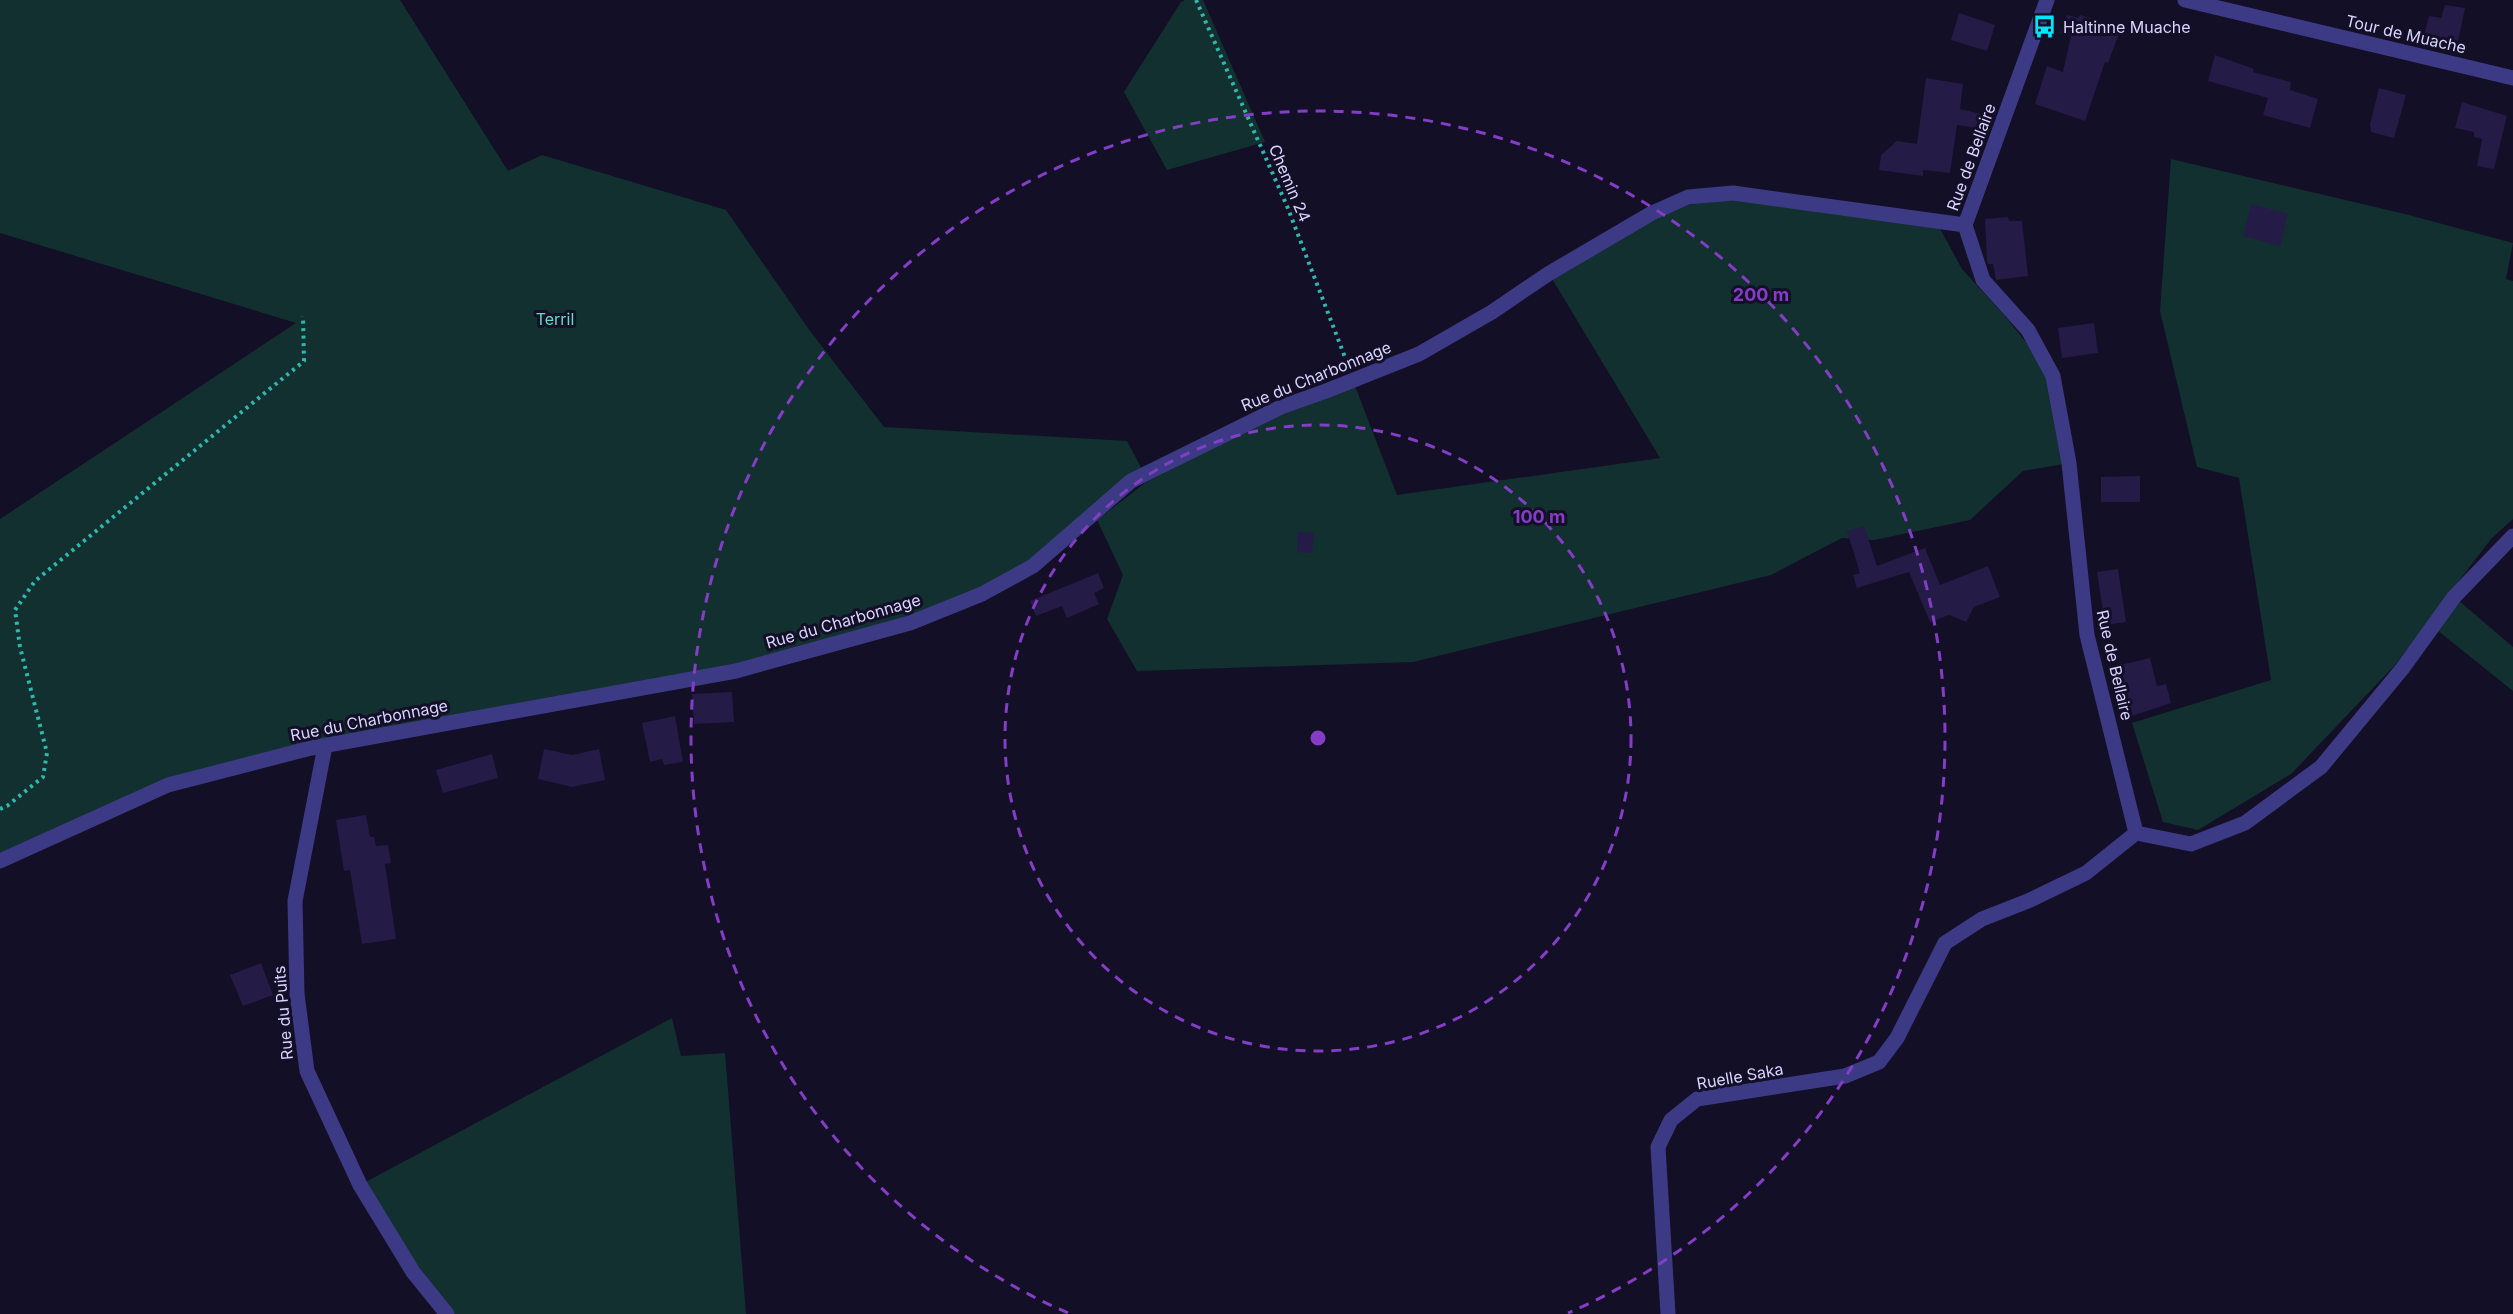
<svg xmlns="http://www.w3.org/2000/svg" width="2513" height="1314" font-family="Inter,sans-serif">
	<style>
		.green { fill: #12302f }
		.building { fill: #241b47 }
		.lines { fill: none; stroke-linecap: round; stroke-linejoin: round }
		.path { stroke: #2fb8b0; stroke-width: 4; stroke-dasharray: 3 4.5; stroke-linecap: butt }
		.street { stroke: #3d3a85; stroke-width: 15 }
		.ring { fill: none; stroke: #843dc5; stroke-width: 3; stroke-dasharray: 10 8 }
		.labels { text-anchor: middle; stroke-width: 6; stroke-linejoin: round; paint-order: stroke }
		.poi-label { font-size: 16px; fill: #d9d4ff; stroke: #130f26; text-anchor: start }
		.street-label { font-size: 16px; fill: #d9d4ff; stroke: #130f26 }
		.park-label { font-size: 16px; fill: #5fe0c0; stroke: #130f26 }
		.centre { fill: #843dc5; stroke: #130f26; stroke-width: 3 }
		.ring-label { font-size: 18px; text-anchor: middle; font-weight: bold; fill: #843dc5; stroke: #130f26; stroke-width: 6; stroke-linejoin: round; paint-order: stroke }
	</style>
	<rect width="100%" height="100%" fill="#130f26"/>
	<g class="green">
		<path d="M0 0H400L508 171 542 155 726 210 810 331 884 427 1127 441 1145 475 1033 566 982 594 736 671 311 748 168 785 0 857V519L296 323 0 233Z"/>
		<path d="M1185 0H1203L1265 142 1167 170 1124 92 1181 2Z"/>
		<path d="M2171 159 2405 214 2513 243 2506 279 2513 281V519L2491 539 2394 666 2291 774 2198 830 2163 822 2132 723 2271 680 2239 478 2197 467 2160 311Z"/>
		<path d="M1741 198 1938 225 1962 269 2005 316 2053 376 2069 463 2023 471 1970 520 1874 540 1842 538 1771 575 1413 662 1137 671 1107 619 1123 575 1097 520 1145 483 1280 413 1355 386 1397 495 1660 458 1551 277 1662 216 1689 205Z"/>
		<path d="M2458 600 2513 647V691L2437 630Z"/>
		<path d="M672 1018 681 1056 725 1053 746 1314H447L360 1185Z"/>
	</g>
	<g class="building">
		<path d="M2445 5 2465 8 2457 46 2423 39 2429 16 2441 18Z"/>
		<path d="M1959 13 1995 25 1987 51 1951 40Z"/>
		<path d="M2067 15 2078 18 2080 15 2121 28 2108 63 2105 62 2085 121 2035 104 2047 66 2063 72 2071 36 2060 33Z"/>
		<path d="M2215 55 2254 69 2253 72 2291 82 2290 90 2318 99 2310 128 2263 115 2268 98 2208 81Z"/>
		<path d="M1926 78 1963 84 1960 109 1994 117 1989 130 1957 125 1950 173 1923 170V176L1879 170 1881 155 1897 141 1917 144Z"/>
		<path d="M2379 88 2406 95 2394 138 2371 132 2370 124Z"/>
		<path d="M2462 102 2507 116 2494 169 2477 166 2482 139 2474 137V132L2455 128Z"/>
		<path d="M2251 204 2288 214 2280 246 2243 236Z"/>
		<path d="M2008 217 2009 221H2022L2028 276 1996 280 1993 264H1988L1987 261 1985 219Z"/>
		<path d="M2094 323 2098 353 2062 358 2058 328Z"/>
		<path d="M2140 476V502H2101V477Z"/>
		<path d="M1864 526 1877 566 1925 548 1940 585 1988 566 2000 597 1974 607 1966 622 1949 615 1930 622 1909 572 1857 588 1853 575 1860 573 1847 531Z"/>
		<path d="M1298 532 1314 533 1312 553 1297 552Z"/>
		<path d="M2118 569 2126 622 2105 625 2097 572Z"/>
		<path d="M1098 573 1104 588 1094 593 1099 604 1067 618 1062 606 1036 616 1030 601Z"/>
		<path d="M2150 658 2157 686 2166 684 2171 703 2132 716 2120 665Z"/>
		<path d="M732 692 734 722 694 724 692 694Z"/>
		<path d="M675 716 683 762 664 765 662 759 650 762 642 723Z"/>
		<path d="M544 749 572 755 599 749 605 780 572 787 538 779Z"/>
		<path d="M492 754 498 778 443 793 436 770Z"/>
		<path d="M366 815 370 837H374L376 846 388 845 391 863 385 864 396 939 362 944 350 870 344 871 336 820Z"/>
		<path d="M261 963 273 995 243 1006 230 975Z"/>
	</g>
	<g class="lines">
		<g class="path">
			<path d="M1196 0 1287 206 1348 365"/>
			<path d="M0 809 7 806 43 777 47 753 20 647 15 610 35 581 304 361 303 316"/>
		</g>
		<g class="street">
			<path d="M2047 0 1965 225 1983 280 2028 330 2053 376 2069 463 2087 635 2136 833"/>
			<path d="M2185 0 2513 78"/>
			<path d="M325 746 295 901 297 994 307 1071 360 1185 413 1272 447 1314"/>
			<path d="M2136 833 2191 844 2245 823 2321 767 2402 669 2454 597 2513 536"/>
			<path d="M0 861 168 785 311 748 736 671 910 623 982 594 1033 566 1131 481 1281 407 1326 391 1419 354 1492 312 1548 274 1652 213 1688 197 1733 193 1965 225"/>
			<path d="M1668 1314 1658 1147 1671 1120 1697 1099 1845 1076 1879 1062 1897 1038 1945 943 1982 919 2028 901 2086 873 2136 833"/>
		</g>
	</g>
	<g class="ring">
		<circle cx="1318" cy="738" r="313"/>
		<path d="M1068 1313A627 627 0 1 1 1568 1313"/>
	</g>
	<defs>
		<symbol id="bus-bare" viewBox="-9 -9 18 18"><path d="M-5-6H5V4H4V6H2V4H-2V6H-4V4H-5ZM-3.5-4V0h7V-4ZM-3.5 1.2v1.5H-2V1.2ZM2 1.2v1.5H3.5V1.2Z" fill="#00e5ff" stroke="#130f26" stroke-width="2.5" paint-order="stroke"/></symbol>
	</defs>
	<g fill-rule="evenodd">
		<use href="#bus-bare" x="2028" y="10" width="33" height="33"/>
	</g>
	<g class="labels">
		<g class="poi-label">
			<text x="2063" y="33">Haltinne Muache</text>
		</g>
		<g class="street-label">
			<text transform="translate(2406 34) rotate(13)" y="6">Tour de Muache</text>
			<text transform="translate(1971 157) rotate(-70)" y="6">Rue de Bellaire</text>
			<text transform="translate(1290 183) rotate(67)" y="6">Chemin 24</text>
			<text transform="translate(1316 376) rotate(-22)" y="6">Rue du Charbonnage</text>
			<text transform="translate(843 621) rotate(-16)" y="6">Rue du Charbonnage</text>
			<text transform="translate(2115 665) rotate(77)" y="6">Rue de Bellaire</text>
			<text transform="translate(369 720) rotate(-11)" y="6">Rue du Charbonnage</text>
			<text transform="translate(283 1013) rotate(-95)" y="6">Rue du Puits</text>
			<text transform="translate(1740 1076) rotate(-10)" y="6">Ruelle Saka</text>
		</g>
		<g class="park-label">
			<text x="555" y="325">Terril</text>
		</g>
	</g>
	<circle cx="1318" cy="738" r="9" class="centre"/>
	<g class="ring-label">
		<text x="1761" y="301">200 m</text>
		<text x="1539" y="523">100 m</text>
	</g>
</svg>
